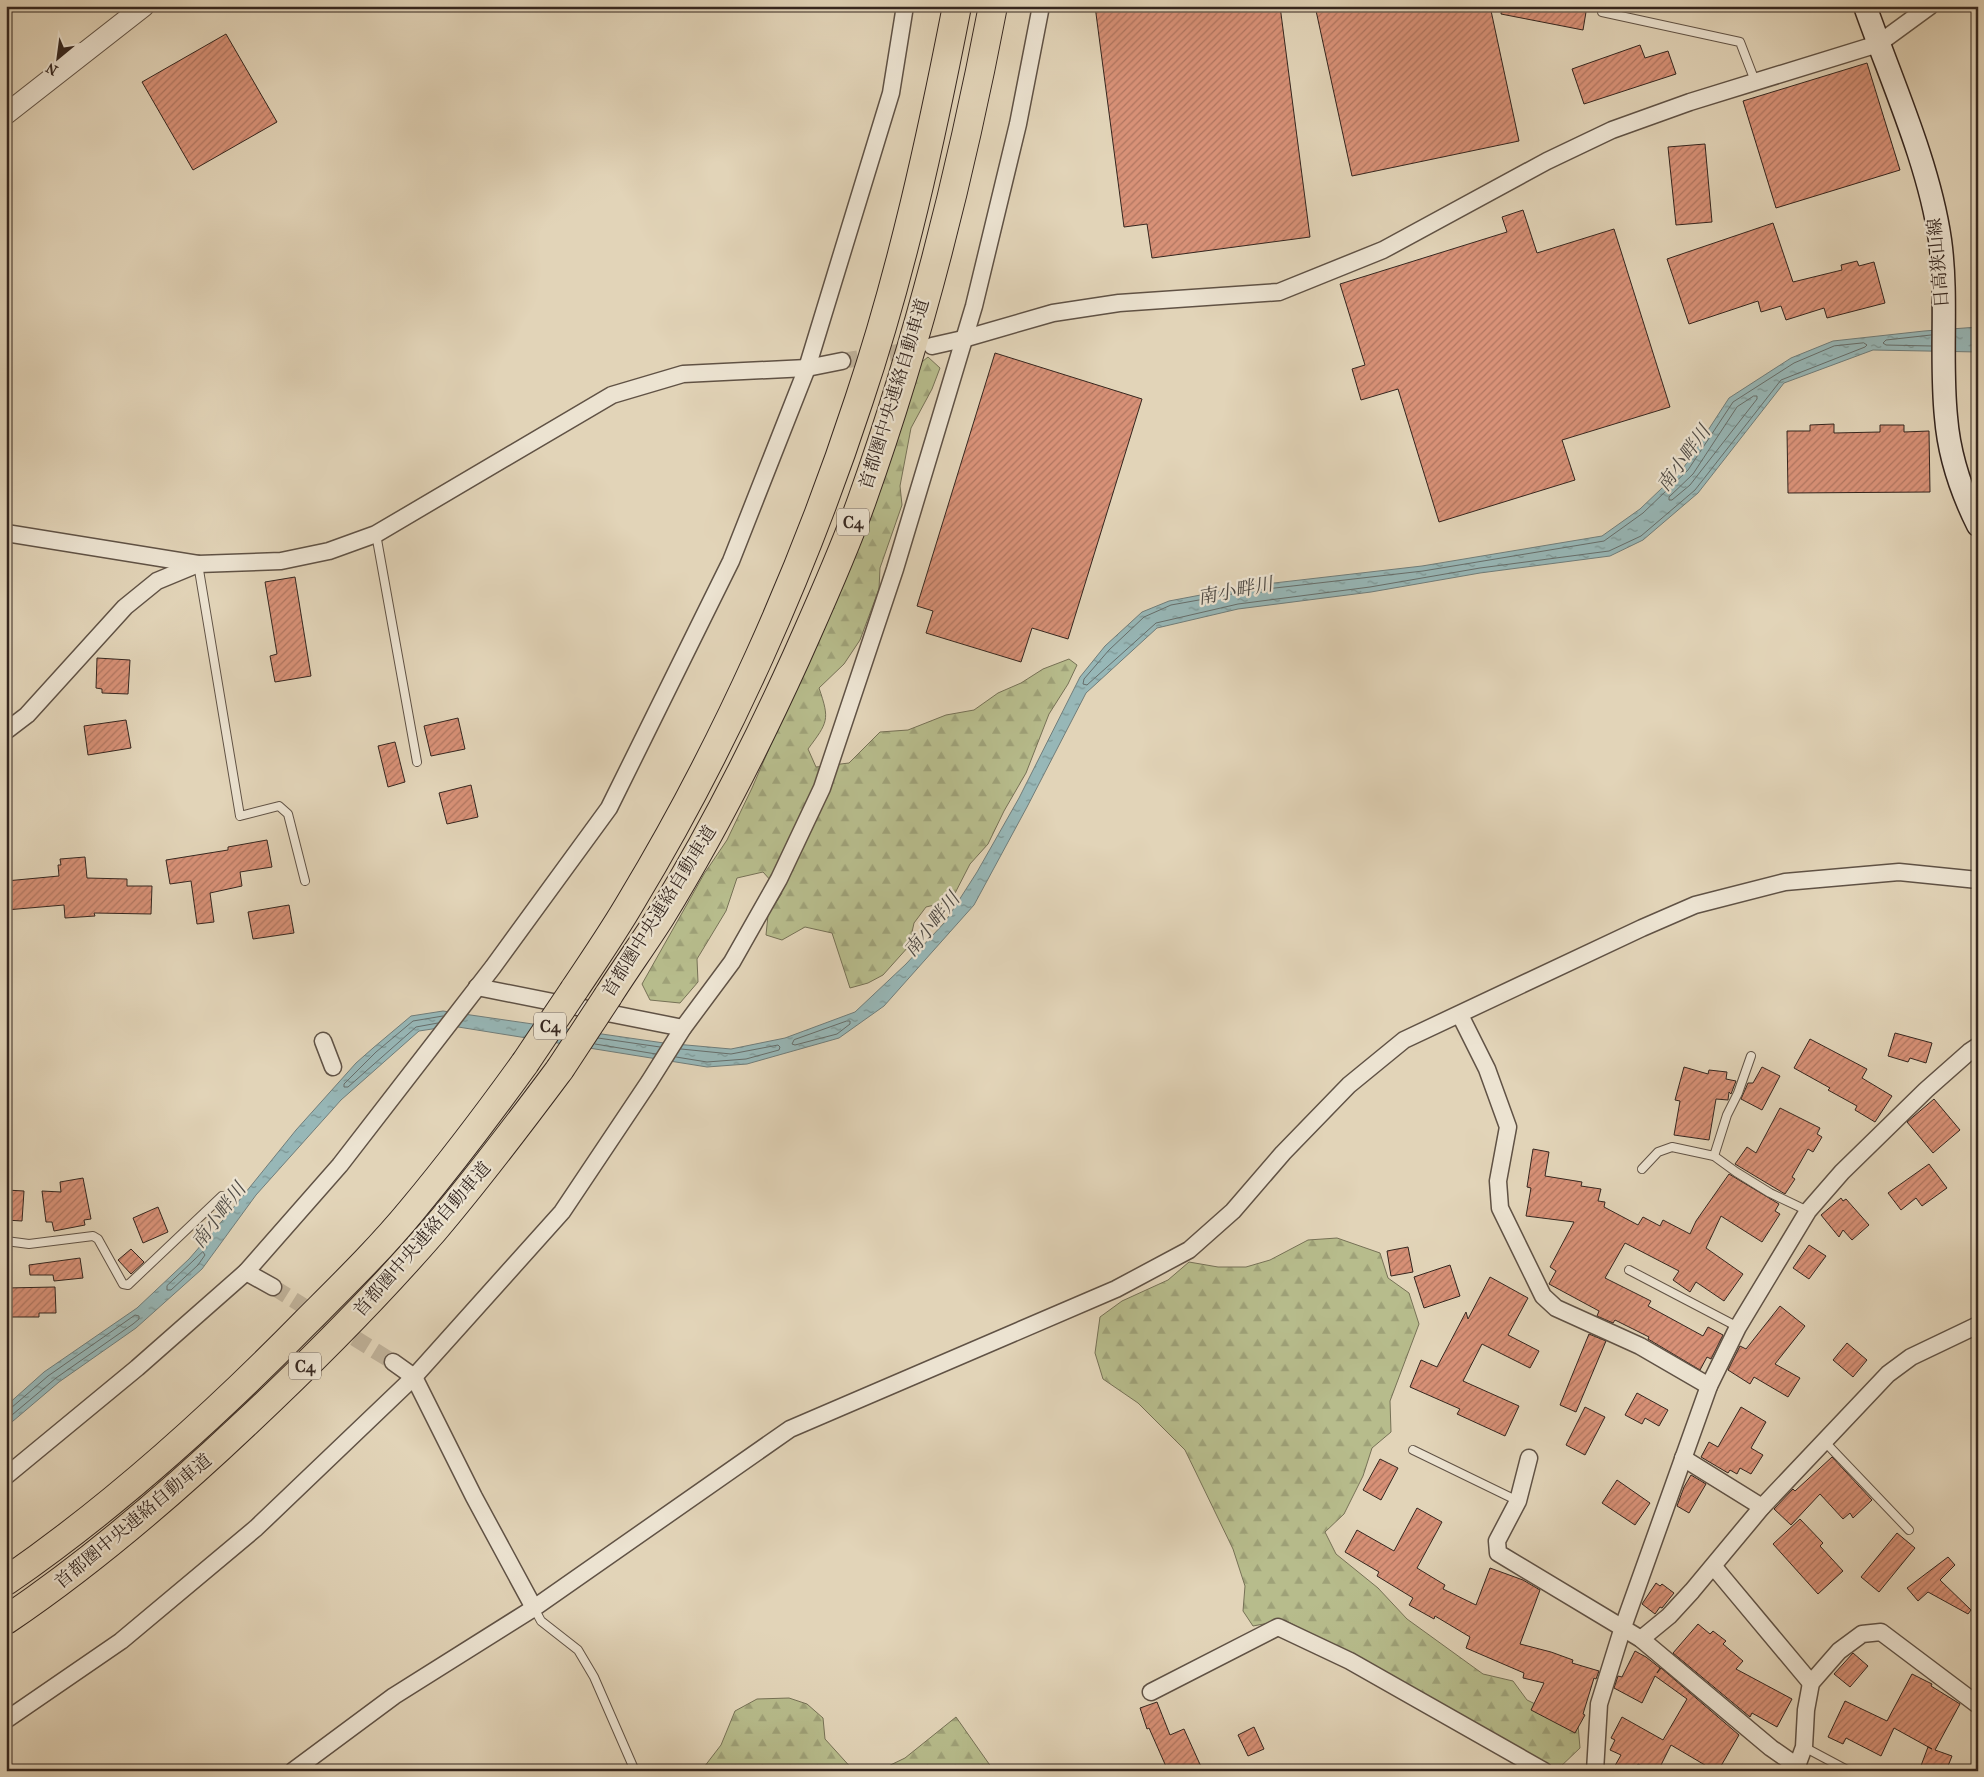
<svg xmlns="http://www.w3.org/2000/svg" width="1984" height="1777" font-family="'IM FELL French Canon','Noto Serif JP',serif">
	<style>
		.forest { fill: url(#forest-firs); stroke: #767156 }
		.water { fill: url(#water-ripples); stroke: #707d7a }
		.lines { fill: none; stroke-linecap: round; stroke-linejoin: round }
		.shore { stroke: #666e6b; stroke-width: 1 }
		.building { fill: url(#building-hatch); stroke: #35261f }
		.minor-tunnel { stroke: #bfb199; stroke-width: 16; stroke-dasharray: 16 8; stroke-linecap: butt }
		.service-casing { stroke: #605245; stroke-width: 10 }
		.minor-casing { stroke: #605245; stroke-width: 19 }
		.tertiary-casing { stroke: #605245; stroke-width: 22 }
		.secondary-casing { stroke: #35261f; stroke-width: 25 }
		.motorway-casing { stroke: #35261f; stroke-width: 30 }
		.service { stroke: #ece3d1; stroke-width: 8 }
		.minor { stroke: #ece3d1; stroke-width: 16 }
		.tertiary { stroke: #ece3d1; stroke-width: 20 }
		.secondary { stroke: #ece3d1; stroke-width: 22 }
		.motorway { stroke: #e2d4b8; stroke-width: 28 }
		.motorway-bridge-casing { stroke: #35261f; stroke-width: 30; stroke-linecap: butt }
		.motorway-bridge { stroke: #e2d4b8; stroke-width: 28 }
		.labels { text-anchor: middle; stroke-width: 4.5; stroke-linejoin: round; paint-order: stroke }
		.shield { fill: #ece3d1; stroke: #6c5f54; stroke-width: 1 }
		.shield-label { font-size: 16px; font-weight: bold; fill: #35261f }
		.street-label { font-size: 18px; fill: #35261f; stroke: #ece3d1 }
		.water-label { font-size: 19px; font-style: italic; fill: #4e4a45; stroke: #ece3d1 }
	</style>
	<defs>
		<pattern id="forest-firs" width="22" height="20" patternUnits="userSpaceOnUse" patternTransform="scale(1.25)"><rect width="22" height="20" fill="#b7bc8c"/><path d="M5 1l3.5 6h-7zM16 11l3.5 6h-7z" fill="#9ea178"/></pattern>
		<pattern id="water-ripples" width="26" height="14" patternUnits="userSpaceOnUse" patternTransform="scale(1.25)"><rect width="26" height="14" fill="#97b7b7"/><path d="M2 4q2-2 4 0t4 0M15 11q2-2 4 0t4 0" fill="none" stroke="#7c9594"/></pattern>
		<pattern id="building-hatch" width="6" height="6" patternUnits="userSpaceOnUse" patternTransform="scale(1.25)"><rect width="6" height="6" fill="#d89177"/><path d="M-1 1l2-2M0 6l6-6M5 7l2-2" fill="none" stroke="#b07661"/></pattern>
	</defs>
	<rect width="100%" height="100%" fill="#e2d4b8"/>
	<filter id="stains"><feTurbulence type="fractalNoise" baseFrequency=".004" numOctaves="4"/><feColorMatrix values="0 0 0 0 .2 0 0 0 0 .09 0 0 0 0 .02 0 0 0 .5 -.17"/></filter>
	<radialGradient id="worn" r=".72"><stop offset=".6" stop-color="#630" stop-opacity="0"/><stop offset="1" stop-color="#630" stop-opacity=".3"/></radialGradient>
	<g class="forest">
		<path d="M928 357 940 368 932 389 911 428 900 486 902 505 880 568 879 589 860 640 844 664 819 688C830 720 828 722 808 749L816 767 849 763 880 732 908 730 946 715 974 710 998 693 1021 683 1043 669 1069 659 1077 665 1068 684 1049 714 1026 773 1004 811 988 844 970 864 951 901 926 907 914 923 909 946 883 975 868 983 850 988 832 933 805 927 782 940 766 935 768 915 782 893 763 872 737 878 726 911 697 959 698 982 680 1003 650 1000 642 984 704 874 727 840 752 788 785 712 907 374Z"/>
		<path d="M1337 1238 1380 1253 1388 1278 1409 1293 1419 1324 1390 1401 1391 1432 1372 1448 1363 1476 1344 1514 1325 1532 1336 1554 1378 1588 1407 1619 1483 1674 1513 1681 1527 1700 1578 1725 1580 1748 1557 1770 1531 1758 1285 1620 1253 1626 1243 1611 1245 1586 1233 1549 1185 1450 1138 1403 1103 1379 1095 1353 1100 1317 1122 1301 1168 1280 1189 1262 1218 1267H1246L1270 1260 1308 1240Z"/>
		<path d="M789 1698 807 1704 823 1718 825 1739 854 1771H701L721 1745 735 1711 757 1699Z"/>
		<path d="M956 1717 994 1771H878L905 1758Z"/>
	</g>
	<path class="water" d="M1978 327V352L1873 350 1784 383 1698 493 1643 540 1610 556 1480 573 1371 592 1238 609 1157 628 1086 693 1027 807 974 905 884 1006 839 1038 747 1064 707 1067 452 1026 419 1031 341 1100 256 1195 202 1269 136 1328 59 1382 6 1427V1406L44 1372 137 1308 189 1259 229 1213 296 1130 356 1063 373 1048 411 1016 443 1011 664 1043 731 1049 785 1038 855 1012 906 964 945 922 977 872 1019 798 1080 677 1105 646 1142 612 1169 601 1248 586 1422 566 1602 536 1640 509 1684 467 1729 398 1791 358 1833 341 1924 331Z"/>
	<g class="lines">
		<g class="shore">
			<path d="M1864 343 1867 345 1865 347 1781 380 1695 490 1641 536 1609 551 1480 568 1370 587 1238 604 1156 623 1087 685 1083 684 1084 679 1109 650 1144 617 1171 605 1249 591 1423 571 1604 541 1643 513 1688 470 1733 402 1794 363 1834 346Z"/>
			<path d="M1931 346 1886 345 1883 343 1886 340 1931 335"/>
			<path d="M1754 396H1757V399L1690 485 1672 500H1669V497L1693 474 1737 407Z"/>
			<path d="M847 1021H850V1024L837 1034 795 1045 792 1044 794 1040Z"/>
			<path d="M438 1023 416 1027 348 1087H344V1084L376 1052 413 1021 443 1016"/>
			<path d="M598 1038 660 1047"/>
			<path d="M595 1044 656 1054"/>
			<path d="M676 1057 707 1062 746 1059 779 1050 780 1047 778 1045 731 1054 681 1049"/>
			<path d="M203 1252 205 1255 198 1265 171 1290H167V1286Z"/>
			<path d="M6 1410 11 1408 48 1376 135 1315 139 1316V1319L133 1324 56 1378 6 1420"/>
		</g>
	</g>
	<g class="building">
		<path d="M1095 6H1280L1310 237 1152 258 1147 224 1124 227Z"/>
		<path d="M1315 6H1490L1519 141 1352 176Z"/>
		<path d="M1502 6H1587L1583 30 1501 14Z"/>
		<path d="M226 34 277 122 193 170 142 82Z"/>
		<path d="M1640 45 1645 58 1668 51 1676 74 1584 104 1572 69Z"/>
		<path d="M1867 63 1900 170 1776 208 1743 101Z"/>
		<path d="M1705 144 1712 222 1676 225 1668 147Z"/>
		<path d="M1523 210 1537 253 1614 229 1670 407 1562 440 1575 480 1439 522 1398 389 1361 400 1352 369 1365 365 1340 284 1507 232 1502 217Z"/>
		<path d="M1773 223 1793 282 1842 270 1841 265 1857 261 1859 266 1874 262 1885 303 1827 318 1824 308 1786 320 1781 306 1761 312 1758 301 1689 324 1667 259Z"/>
		<path d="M995 353 1142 399 1068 639 1032 628 1021 662 926 633 933 611 917 606Z"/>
		<path d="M1834 424V433L1880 432V425H1904V432L1929 431 1930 492 1788 493 1787 431H1810V425Z"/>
		<path d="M295 577 311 676 275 682 270 656 277 654 265 582Z"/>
		<path d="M97 658 130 660 128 694 102 693V689L96 688Z"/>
		<path d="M458 718 465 749 431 756 424 726Z"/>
		<path d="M126 720 131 748 88 755 84 726Z"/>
		<path d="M395 742 405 782 388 787 378 746Z"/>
		<path d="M471 785 478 817 447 824 439 793Z"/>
		<path d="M267 840 272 867 240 872 242 886 210 893 214 922 197 924 191 881 170 884 166 860 228 850V847Z"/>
		<path d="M85 857 87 878 127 879V886H152L151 914 94 913 95 916 65 918 64 905 6 910V881L59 876 58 865H61L60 859Z"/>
		<path d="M289 905 294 933 253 939 248 912Z"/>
		<path d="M1895 1033 1932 1043 1926 1063 1910 1058 1908 1062 1888 1056Z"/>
		<path d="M1810 1039 1867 1069 1862 1078 1892 1096 1875 1122 1855 1110 1857 1106 1828 1090 1830 1088 1794 1068Z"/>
		<path d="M1684 1067 1708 1074 1709 1070 1727 1072 1726 1079 1736 1081 1731 1094 1729 1092 1728 1100 1716 1099 1709 1140 1674 1135 1680 1101 1675 1100Z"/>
		<path d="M1762 1067 1780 1076 1762 1110 1741 1099 1748 1083H1753Z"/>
		<path d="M1934 1099 1960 1130 1933 1153 1907 1122Z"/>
		<path d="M1780 1108 1820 1128 1817 1134 1822 1137 1813 1152 1808 1149 1792 1177 1795 1179 1785 1194 1735 1164 1747 1147 1756 1153Z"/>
		<path d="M1533 1149 1549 1152 1545 1176 1582 1182 1581 1186 1601 1189 1598 1201 1605 1202 1604 1207 1638 1225 1643 1217 1660 1226 1663 1220 1690 1234 1696 1221 1729 1174 1779 1204 1775 1211 1780 1214 1762 1242 1721 1216 1706 1248 1743 1274 1724 1301 1696 1282 1690 1292 1673 1280 1679 1271 1625 1243 1605 1278 1651 1301 1648 1306 1703 1336 1708 1327 1723 1335 1711 1359 1707 1357 1700 1370 1648 1339 1649 1337 1615 1320 1613 1323 1597 1316 1599 1311 1549 1284 1556 1271 1550 1267 1574 1222 1526 1216 1531 1188 1527 1187Z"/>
		<path d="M1929 1164 1947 1188 1922 1206 1916 1198 1901 1210 1888 1193Z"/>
		<path d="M83 1178 91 1219 84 1220 85 1225 54 1231 52 1222H46L42 1191 61 1192 60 1182Z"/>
		<path d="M6 1190 24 1191 22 1221 6 1220Z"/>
		<path d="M1841 1198 1843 1201 1846 1199 1869 1225 1852 1240 1843 1230 1839 1237 1821 1215Z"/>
		<path d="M158 1207 168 1232 143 1243 133 1218Z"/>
		<path d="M1809 1245 1826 1256 1809 1279 1793 1268Z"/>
		<path d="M1408 1247 1413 1272 1391 1276 1387 1251Z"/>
		<path d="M131 1249 144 1262 131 1274 118 1260Z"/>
		<path d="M80 1258 83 1278 54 1281 53 1275H30L29 1265Z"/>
		<path d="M1450 1265 1460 1296 1424 1308 1414 1277Z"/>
		<path d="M1490 1277 1528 1298 1508 1335 1539 1351 1530 1368 1482 1344 1463 1381 1519 1406 1505 1436 1457 1414 1460 1409 1410 1387 1421 1360 1437 1367 1466 1312 1468 1319Z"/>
		<path d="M55 1287 56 1313H39V1317H6V1288Z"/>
		<path d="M1780 1306 1805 1326 1775 1364 1800 1378 1788 1397 1754 1377 1750 1384 1728 1370 1740 1346 1746 1349Z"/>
		<path d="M1589 1334 1606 1341 1576 1412 1560 1405Z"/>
		<path d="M1847 1343 1867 1360 1853 1377 1833 1360Z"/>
		<path d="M1637 1393 1668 1410 1659 1426 1645 1418 1642 1424 1625 1415Z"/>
		<path d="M1585 1407 1605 1417 1585 1455 1566 1445Z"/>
		<path d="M1741 1407 1766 1422 1751 1448 1763 1455 1751 1474 1740 1468 1737 1474 1730 1470 1728 1473 1701 1457 1709 1442 1718 1447Z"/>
		<path d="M1832 1457 1872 1500 1853 1518 1850 1513 1843 1519 1820 1494 1791 1525 1774 1509 1793 1489 1795 1491Z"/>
		<path d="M1380 1459 1398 1468 1381 1500 1363 1490Z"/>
		<path d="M1691 1475 1706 1484 1689 1513 1677 1506 1684 1487Z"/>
		<path d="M1617 1480 1650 1503 1635 1525 1602 1503Z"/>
		<path d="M1417 1508 1442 1522 1417 1568 1445 1585 1443 1589 1476 1605 1490 1568 1523 1580 1540 1590 1520 1644 1551 1652 1573 1660 1572 1663 1599 1671 1596 1679 1594 1678 1583 1714 1585 1715 1575 1733 1531 1710 1544 1683 1523 1678 1524 1673 1466 1648 1470 1637 1435 1616 1434 1619 1409 1605 1413 1598 1377 1576 1379 1572 1345 1552 1357 1530 1394 1551Z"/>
		<path d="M1800 1519 1823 1543 1820 1546 1843 1571 1818 1594 1773 1544Z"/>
		<path d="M1897 1533 1915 1548 1879 1592 1861 1577Z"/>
		<path d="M1948 1557 1955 1565 1940 1580 1971 1610 1968 1614 1928 1592 1918 1601 1907 1588Z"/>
		<path d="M1656 1583 1660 1586 1662 1584 1674 1593 1662 1608 1660 1607 1655 1614 1642 1604Z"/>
		<path d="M1698 1624 1710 1634 1713 1631 1726 1641 1723 1644 1743 1661 1736 1669 1792 1699 1777 1727 1752 1713 1750 1717 1673 1653Z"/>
		<path d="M1635 1651 1646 1657 1660 1668 1657 1673 1661 1668 1739 1735 1718 1771H1715L1671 1745 1658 1771H1650L1638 1764 1635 1771H1612L1621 1755 1610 1750 1615 1740 1611 1738 1622 1717 1663 1740 1687 1699 1655 1676 1642 1703 1614 1688 1618 1676 1622 1677Z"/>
		<path d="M1853 1653 1868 1666 1850 1687 1834 1674Z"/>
		<path d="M1912 1674 1932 1684 1931 1686 1960 1704 1935 1750 1952 1756 1946 1771H1919L1928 1747 1932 1749 1894 1728 1881 1756 1846 1738 1843 1744 1828 1737 1845 1701 1887 1721Z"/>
		<path d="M1157 1702 1170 1735 1184 1729 1203 1771H1168L1149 1728 1147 1729 1140 1708Z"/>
		<path d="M1254 1727 1264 1749 1248 1756 1238 1735Z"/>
	</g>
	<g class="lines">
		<g class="minor-tunnel">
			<path d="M842 361 917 349"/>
			<path d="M273 1287 393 1362"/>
		</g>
		<defs>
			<g id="service">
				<path d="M1602 6V12L1740 42 1755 81"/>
				<path d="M376 534 417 762"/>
				<path d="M198 564 240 816 279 806 288 814 305 881"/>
				<path d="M1714 1156 1727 1115 1738 1093 1751 1056"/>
				<path d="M1642 1169 1658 1152 1672 1147 1714 1156 1736 1172 1770 1193 1808 1211"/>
				<path d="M6 1241 29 1244 93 1236 98 1239 123 1284 128 1285 222 1196"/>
				<path d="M1629 1270 1738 1327"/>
				<path d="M1824 1441 1909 1530"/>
				<path d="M1413 1450 1518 1501"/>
				<path d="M534 1608 541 1621 578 1650 594 1677 635 1771"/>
				<path d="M1804 1747 1849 1771"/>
			</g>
			<g id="minor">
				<path d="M932 346 963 339 1053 313 1119 303 1279 292 1383 250 1547 161 1612 130 1690 102 1878 44 1930 6"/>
				<path d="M6 533 198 564"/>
				<path d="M6 731 27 715 125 607 157 581 198 564 281 561 329 551 376 534 612 395 683 374 807 368 842 361"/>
				<path d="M477 987 683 1028"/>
				<path d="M1460 1015 1487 1069 1508 1127 1498 1181 1500 1208 1543 1296 1556 1308 1640 1346 1709 1386"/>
				<path d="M323 1041 333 1067"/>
				<path d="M246 1272 273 1287"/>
				<path d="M393 1362 414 1377 474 1497 534 1608"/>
				<path d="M1529 1458 1518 1501 1497 1541 1498 1553 1641 1639 1771 1748 1797 1766 1795 1771"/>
				<path d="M1683 1458 1762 1507"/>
				<path d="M6 1476 137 1368 246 1272 340 1165 493 967 609 808 731 561 807 368 891 93 905 6"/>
				<path d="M1714 1567 1811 1683"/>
				<path d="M1641 1639 1669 1616 1692 1591 1762 1507 1888 1374 1911 1357 1978 1325"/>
				<path d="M1151 1692 1278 1627 1350 1661 1544 1771"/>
				<path d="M6 1720 121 1641 256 1528 414 1377 562 1212 649 1082 683 1028 732 962 779 879 822 788 895 569 974 306 1018 124 1041 6"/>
				<path d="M1797 1766 1804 1747 1806 1710 1811 1683 1839 1651 1862 1634 1881 1632 1978 1705"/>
				<path d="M293 1771 394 1696 534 1608 790 1429 1116 1289 1189 1250 1233 1211 1283 1153 1349 1085 1404 1040 1642 928 1695 905 1785 882 1899 872 1978 880"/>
				<path d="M1595 1771 1599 1704 1623 1627 1709 1386 1738 1327 1808 1211 1842 1172 1926 1090 1969 1052 1978 1046"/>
			</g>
			<path id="tertiary" d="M6 114 144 6"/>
			<path id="secondary" d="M1865 6C1891 80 1929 163 1940 240 1948 298 1940 358 1946 417 1949 455 1961 491 1978 525"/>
			<g id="motorway">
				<path d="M574 990C594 960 614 931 632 900 725 746 803 571 859 400 902 272 931 139 957 6"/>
				<path d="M608 996C625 969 644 943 661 916 712 833 756 746 796 658 819 606 843 554 862 500 919 340 961 173 993 6"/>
				<path d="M6 1581C115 1506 214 1416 306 1322 342 1286 380 1249 412 1210 452 1162 489 1113 525 1063"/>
				<path d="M6 1620C92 1562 172 1493 247 1422 312 1361 375 1298 434 1230 478 1178 519 1124 560 1069"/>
			</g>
		</defs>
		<use href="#service" class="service-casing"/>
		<use href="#minor" class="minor-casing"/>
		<use href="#tertiary" class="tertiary-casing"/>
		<use href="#secondary" class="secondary-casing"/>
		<use href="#motorway" class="motorway-casing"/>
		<use href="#service" class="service"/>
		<use href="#minor" class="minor"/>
		<use href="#tertiary" class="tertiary"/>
		<use href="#secondary" class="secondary"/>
		<use href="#motorway" class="motorway"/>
		<defs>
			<g id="motorway-bridge">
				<path d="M525 1063 574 990"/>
				<path d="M560 1069 608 996"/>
			</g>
		</defs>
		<use href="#motorway-bridge" class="motorway-bridge-casing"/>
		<use href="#motorway-bridge" class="motorway-bridge"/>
	</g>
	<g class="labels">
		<g class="shield">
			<rect x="837" y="508.5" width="32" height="27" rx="4"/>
			<rect x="534" y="1012.5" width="32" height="27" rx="4"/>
			<rect x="289" y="1352.5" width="32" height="27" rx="4"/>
		</g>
		<g class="shield-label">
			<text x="853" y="528">C4</text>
			<text x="550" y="1032">C4</text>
			<text x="305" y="1372">C4</text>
		</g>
		<g class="street-label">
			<text transform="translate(1938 263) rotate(-95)" y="6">日高狭山線</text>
			<text transform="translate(894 394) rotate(-73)" y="6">首都圏中央連絡自動車道</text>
			<text transform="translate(659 911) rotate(-58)" y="6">首都圏中央連絡自動車道</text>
			<text transform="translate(422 1239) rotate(-49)" y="6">首都圏中央連絡自動車道</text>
			<text transform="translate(133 1521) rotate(-40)" y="6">首都圏中央連絡自動車道</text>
		</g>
		<g class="water-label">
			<text transform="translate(1683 458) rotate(-54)" y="7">南小畔川</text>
			<text transform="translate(1235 590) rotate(-11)" y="7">南小畔川</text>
			<text transform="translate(931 924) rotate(-51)" y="7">南小畔川</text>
			<text transform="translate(218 1215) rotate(-53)" y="7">南小畔川</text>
		</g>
	</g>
	<rect width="1984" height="1777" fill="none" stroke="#e2d4b8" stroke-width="25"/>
	<rect x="8" y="8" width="1969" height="1762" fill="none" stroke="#35261f" stroke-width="2.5"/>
	<rect x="12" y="12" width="1959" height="1752" fill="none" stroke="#35261f"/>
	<g transform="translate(58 58) rotate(209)" stroke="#ece3d1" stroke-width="4" paint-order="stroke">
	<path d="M0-4L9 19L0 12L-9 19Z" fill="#35261f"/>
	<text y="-8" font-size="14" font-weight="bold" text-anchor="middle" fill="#35261f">N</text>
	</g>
	<rect width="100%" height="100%" filter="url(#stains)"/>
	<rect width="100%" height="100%" fill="url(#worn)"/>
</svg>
